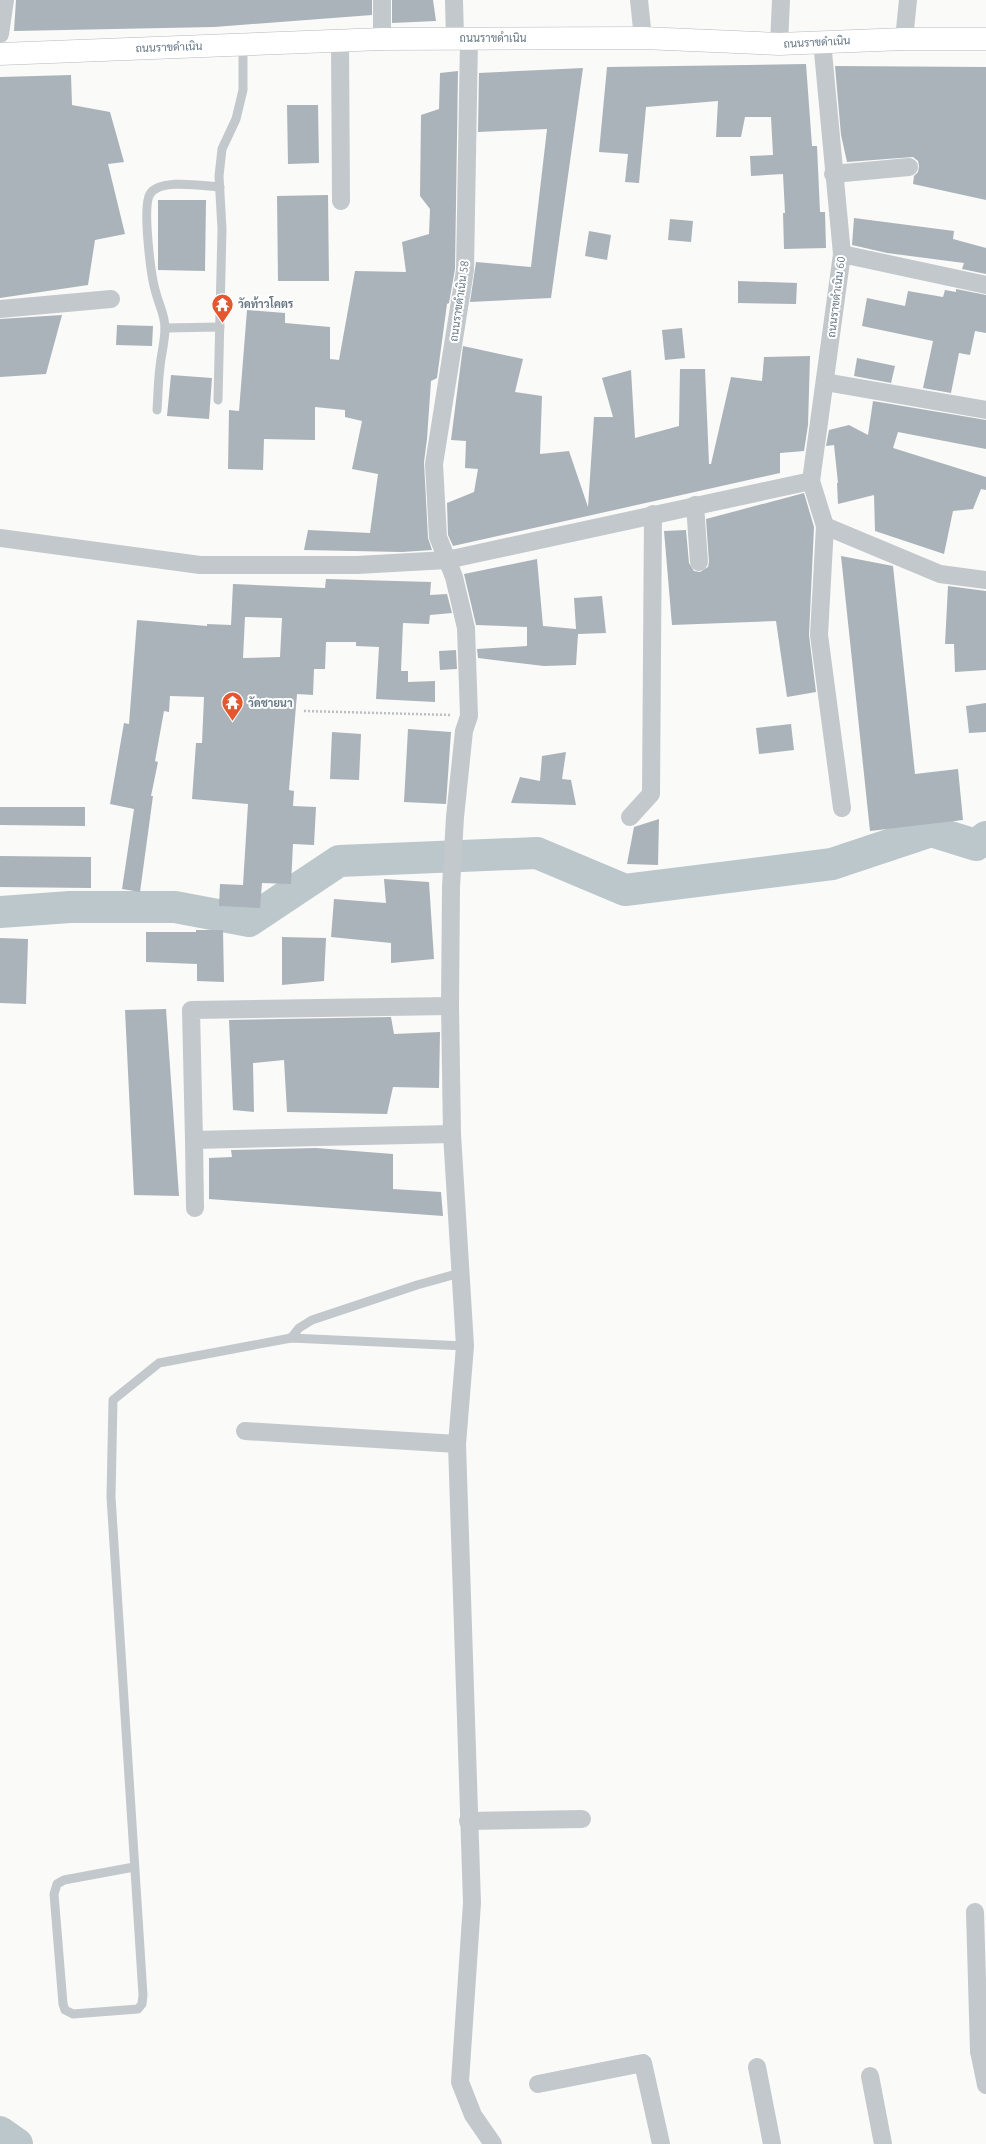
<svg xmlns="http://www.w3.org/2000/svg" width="986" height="2144" font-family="Ubuntu,Sarabun,sans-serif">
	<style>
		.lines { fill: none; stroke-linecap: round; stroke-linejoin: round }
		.river { stroke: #bbc7cb; stroke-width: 32 }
		.building { fill: #aab3b9; fill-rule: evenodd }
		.secondary-casing { stroke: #b3babf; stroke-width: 23 }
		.path { stroke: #bbbfc2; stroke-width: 2.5; stroke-dasharray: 2 2; stroke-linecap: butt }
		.lane { stroke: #c3c8cc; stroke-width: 9 }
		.street { stroke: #c3c8cc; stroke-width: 18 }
		.secondary { stroke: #fff; stroke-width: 22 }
		.labels { text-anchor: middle; stroke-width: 4; stroke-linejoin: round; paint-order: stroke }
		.street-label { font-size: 11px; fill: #657683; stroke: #fff }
		.poi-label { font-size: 11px; font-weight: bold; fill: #657683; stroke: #fff; text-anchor: start }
	</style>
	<rect width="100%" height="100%" fill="#fafaf8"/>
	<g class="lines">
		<g class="river">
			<path d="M0 912 70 907H175L249 921 339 861 537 853 625 890 832 864 931 831 976 845 986 837"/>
			<path d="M0 2132 17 2144"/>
		</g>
	</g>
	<g class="building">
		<path d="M16 0H372V15L214 27 14 31Z"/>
		<path d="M392 0H433L436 21 392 23Z"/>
		<path d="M806 64 812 146H817L820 212H825L826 248 784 249 783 213H785L783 174 751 176 750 156 773 155 771 117H745L741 137H716L718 101 646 107 639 183 625 182 628 154 599 152 607 67Z"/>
		<path d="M835 66 986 67V200L913 184 914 176 918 172 919 166 918 161 913 157 847 162 841 135Z"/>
		<path d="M583 68 551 298 470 302 476 262 531 267 547 129 478 132 479 73Z"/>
		<path d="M458 71 455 269 449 303 447 304 437 378 431 381 427 439 424 462 428 538 432 550 402 552 304 550 308 530 370 533 378 474 352 469 362 421 345 417V410L315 407V440L264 439 263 470 228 469 229 410 239 411 247 310 285 313V323L330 327V359L339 360 355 271 406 272 402 242 429 234 430 209 420 196 421 115 439 109 440 73Z"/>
		<path d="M71 75 72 105 110 112 124 162 108 164 125 234 95 240 88 285 0 298V77Z"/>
		<path d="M287 105H318L319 163 288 164Z"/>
		<path d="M328 195 329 281H278L277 196Z"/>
		<path d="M158 200H206L205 271 158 270Z"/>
		<path d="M854 218 954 231 953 239 986 248V274L962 269 964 263 887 253 852 245Z"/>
		<path d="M670 219 693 221 691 242 668 240Z"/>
		<path d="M589 231 611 235 607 260 585 256Z"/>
		<path d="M738 281 797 283 796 304 738 303Z"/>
		<path d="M956 289 986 295V333L975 331 970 355 959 353 951 393 923 388 933 341 862 326 867 298 905 306 908 291 943 297 945 290 956 292Z"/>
		<path d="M62 315 46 374 0 377V319Z"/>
		<path d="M117 325 153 326 152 346 116 345Z"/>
		<path d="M682 328 685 358 665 360 662 330Z"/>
		<path d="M463 346 523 359 515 392 542 396 540 454 569 451 588 507 594 417H613L602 378 631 370 635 438 679 426 680 369H705L709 464H711L731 377 762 381 764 357 810 356 808 425 804 451 780 453V473L453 546 448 535 447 503 474 492 478 469 465 468 466 441 451 440Z"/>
		<path d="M857 358 895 366 891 383 854 376Z"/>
		<path d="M171 375 212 378 209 419 167 416Z"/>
		<path d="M873 401 986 420V449L898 432 893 448 986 477V490L981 489 973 509 953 511 944 554 875 531 874 495 838 504 837 483H838L834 445 826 446 829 430 849 425 868 435Z"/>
		<path d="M804 493 814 527 809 635 816 692 787 697 776 621 672 625 664 531 686 530 689 563 694 571 700 572 708 567 709 562 706 519Z"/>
		<path d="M841 556 893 566 915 774 958 769 963 820 870 831Z"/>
		<path d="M537 559 543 626 576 629 574 598 602 596 606 633 578 634 576 665 544 666 478 658 477 649 527 646V627L476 625 464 574Z"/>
		<path d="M326 579 431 582 430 595 447 594 452 613 430 615 429 624 403 623 401 671H408V682L435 681V702L376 699 379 647 356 646V642H326L325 669H314L313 695 297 694 289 790 294 791 293 806 316 807 314 845 293 844 291 884 262 883 260 908 219 906 220 884 243 885 248 804 192 799 196 743H202L204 697 170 696 169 712 164 711 155 761 158 762 151 796H153L140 892 122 889 134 809 110 804 124 723 129 724 137 620 207 626V624L231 625 233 584 325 588ZM245 617 282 618 280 657 243 658Z"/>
		<path d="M948 586 986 591V670L955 672 954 644H945Z"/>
		<path d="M456 650 457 669 440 670 439 651Z"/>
		<path d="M986 703V732L969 733 966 706Z"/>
		<path d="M791 724 794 750 759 754 756 728Z"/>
		<path d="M408 729 451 732 446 804 404 802Z"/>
		<path d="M332 732 361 734 359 780 330 779Z"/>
		<path d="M566 752 562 779 571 780 576 805 511 803 520 777 540 781 542 756Z"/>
		<path d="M0 807H85V826L0 825Z"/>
		<path d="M659 819 658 865 627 864 634 827Z"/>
		<path d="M0 856 91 857V888L0 887Z"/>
		<path d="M384 879 429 882 434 959 391 963V943L331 937 334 899 386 903Z"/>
		<path d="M196 930H223L224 982 197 981V964L146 962V932H196Z"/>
		<path d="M282 937 326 938 324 981 282 985Z"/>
		<path d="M0 938 28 939 26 1004 0 1003Z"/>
		<path d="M166 1009 179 1196 134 1195 125 1010Z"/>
		<path d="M391 1017 394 1034 440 1032 439 1088 393 1087 387 1114 287 1112 284 1060 253 1063 254 1112 233 1110 229 1020Z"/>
		<path d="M316 1148 393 1154V1189L441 1192 443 1216 209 1199V1158L232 1157 231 1150Z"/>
	</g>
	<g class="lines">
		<defs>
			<path id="secondary" d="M0 54 382 39 643 38 779 44 904 39H986"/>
		</defs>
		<use href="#secondary" class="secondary-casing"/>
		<path class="path" d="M304 711 451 715"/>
		<g class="lane">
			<path d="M165 328 220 327"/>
			<path d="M218 400 222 229 219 176 222 149 236 119 243 90V44"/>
			<path d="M157 410C158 396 158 382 160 367 161 355 165 341 165 328 165 315 159 305 156 293 151 278 142 206 150 194 160 178 203 186 220 187"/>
			<path d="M291 1338 299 1328 312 1320 417 1285 460 1273"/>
			<path d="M134 1867 64 1880 57 1884 54 1894 63 2004 65 2010 73 2014 138 2009 142 2004 143 1995 111 1497 113 1400 159 1363 291 1338 465 1346"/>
		</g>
		<g class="street">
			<path d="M454 0 455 38"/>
			<path d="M639 0 643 38"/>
			<path d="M0 34 5 0"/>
			<path d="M382 39V0"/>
			<path d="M469 39 465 270 434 464 438 537 454 577 466 628 469 716 464 731 455 817 451 887 450 1006 452 1134 465 1346 457 1444 472 1903 460 2082 473 2115 493 2144"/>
			<path d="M904 39 908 0"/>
			<path d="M340 41 341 201"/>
			<path d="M822 41 842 254 811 481 825 526 819 635 842 808"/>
			<path d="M779 44 781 0"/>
			<path d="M833 174 909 167"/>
			<path d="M842 254 986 285"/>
			<path d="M0 309 111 299"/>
			<path d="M825 382 986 410"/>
			<path d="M695 505 699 562"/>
			<path d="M825 526 940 574 986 580"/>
			<path d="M0 538 200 565H357L447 560 811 481"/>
			<path d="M630 817 651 794 653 514"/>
			<path d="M450 1006 191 1010 194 1140 452 1134"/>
			<path d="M194 1140 195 1208"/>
			<path d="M245 1431 457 1444"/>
			<path d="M468 1821 582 1819"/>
			<path d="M975 1912 979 2051"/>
			<path d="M986 2051H979L986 2085"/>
			<path d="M757 2067 772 2144"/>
			<path d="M870 2076 883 2144"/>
			<path d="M538 2084 643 2063 661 2144"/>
		</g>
		<use href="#secondary" class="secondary"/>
	</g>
	<defs>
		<symbol id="temple-pin" viewBox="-11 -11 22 30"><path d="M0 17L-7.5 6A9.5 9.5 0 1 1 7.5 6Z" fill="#e4572e" stroke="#fff"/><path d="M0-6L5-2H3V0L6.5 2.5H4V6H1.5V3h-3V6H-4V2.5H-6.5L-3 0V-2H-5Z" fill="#fff"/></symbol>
	</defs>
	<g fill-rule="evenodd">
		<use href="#temple-pin" x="210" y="292" width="25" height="34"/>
		<use href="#temple-pin" x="220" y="690" width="25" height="34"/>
	</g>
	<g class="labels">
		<g class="street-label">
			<text x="493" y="42">ถนนราขดำเนิน</text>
			<text transform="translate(817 42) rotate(-3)" y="4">ถนนราขดำเนิน</text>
			<text transform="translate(169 47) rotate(-2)" y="4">ถนนราขดำเนิน</text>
			<text transform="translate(836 297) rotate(-83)" y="4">ถนนราขดำเนิน 60</text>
			<text transform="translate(459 301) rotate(-82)" y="4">ถนนราขดำเนิน 58</text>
		</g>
		<g class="poi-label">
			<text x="238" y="308">วัดท้าวโคตร</text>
			<text x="248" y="707">วัดชายนา</text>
		</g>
	</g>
</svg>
